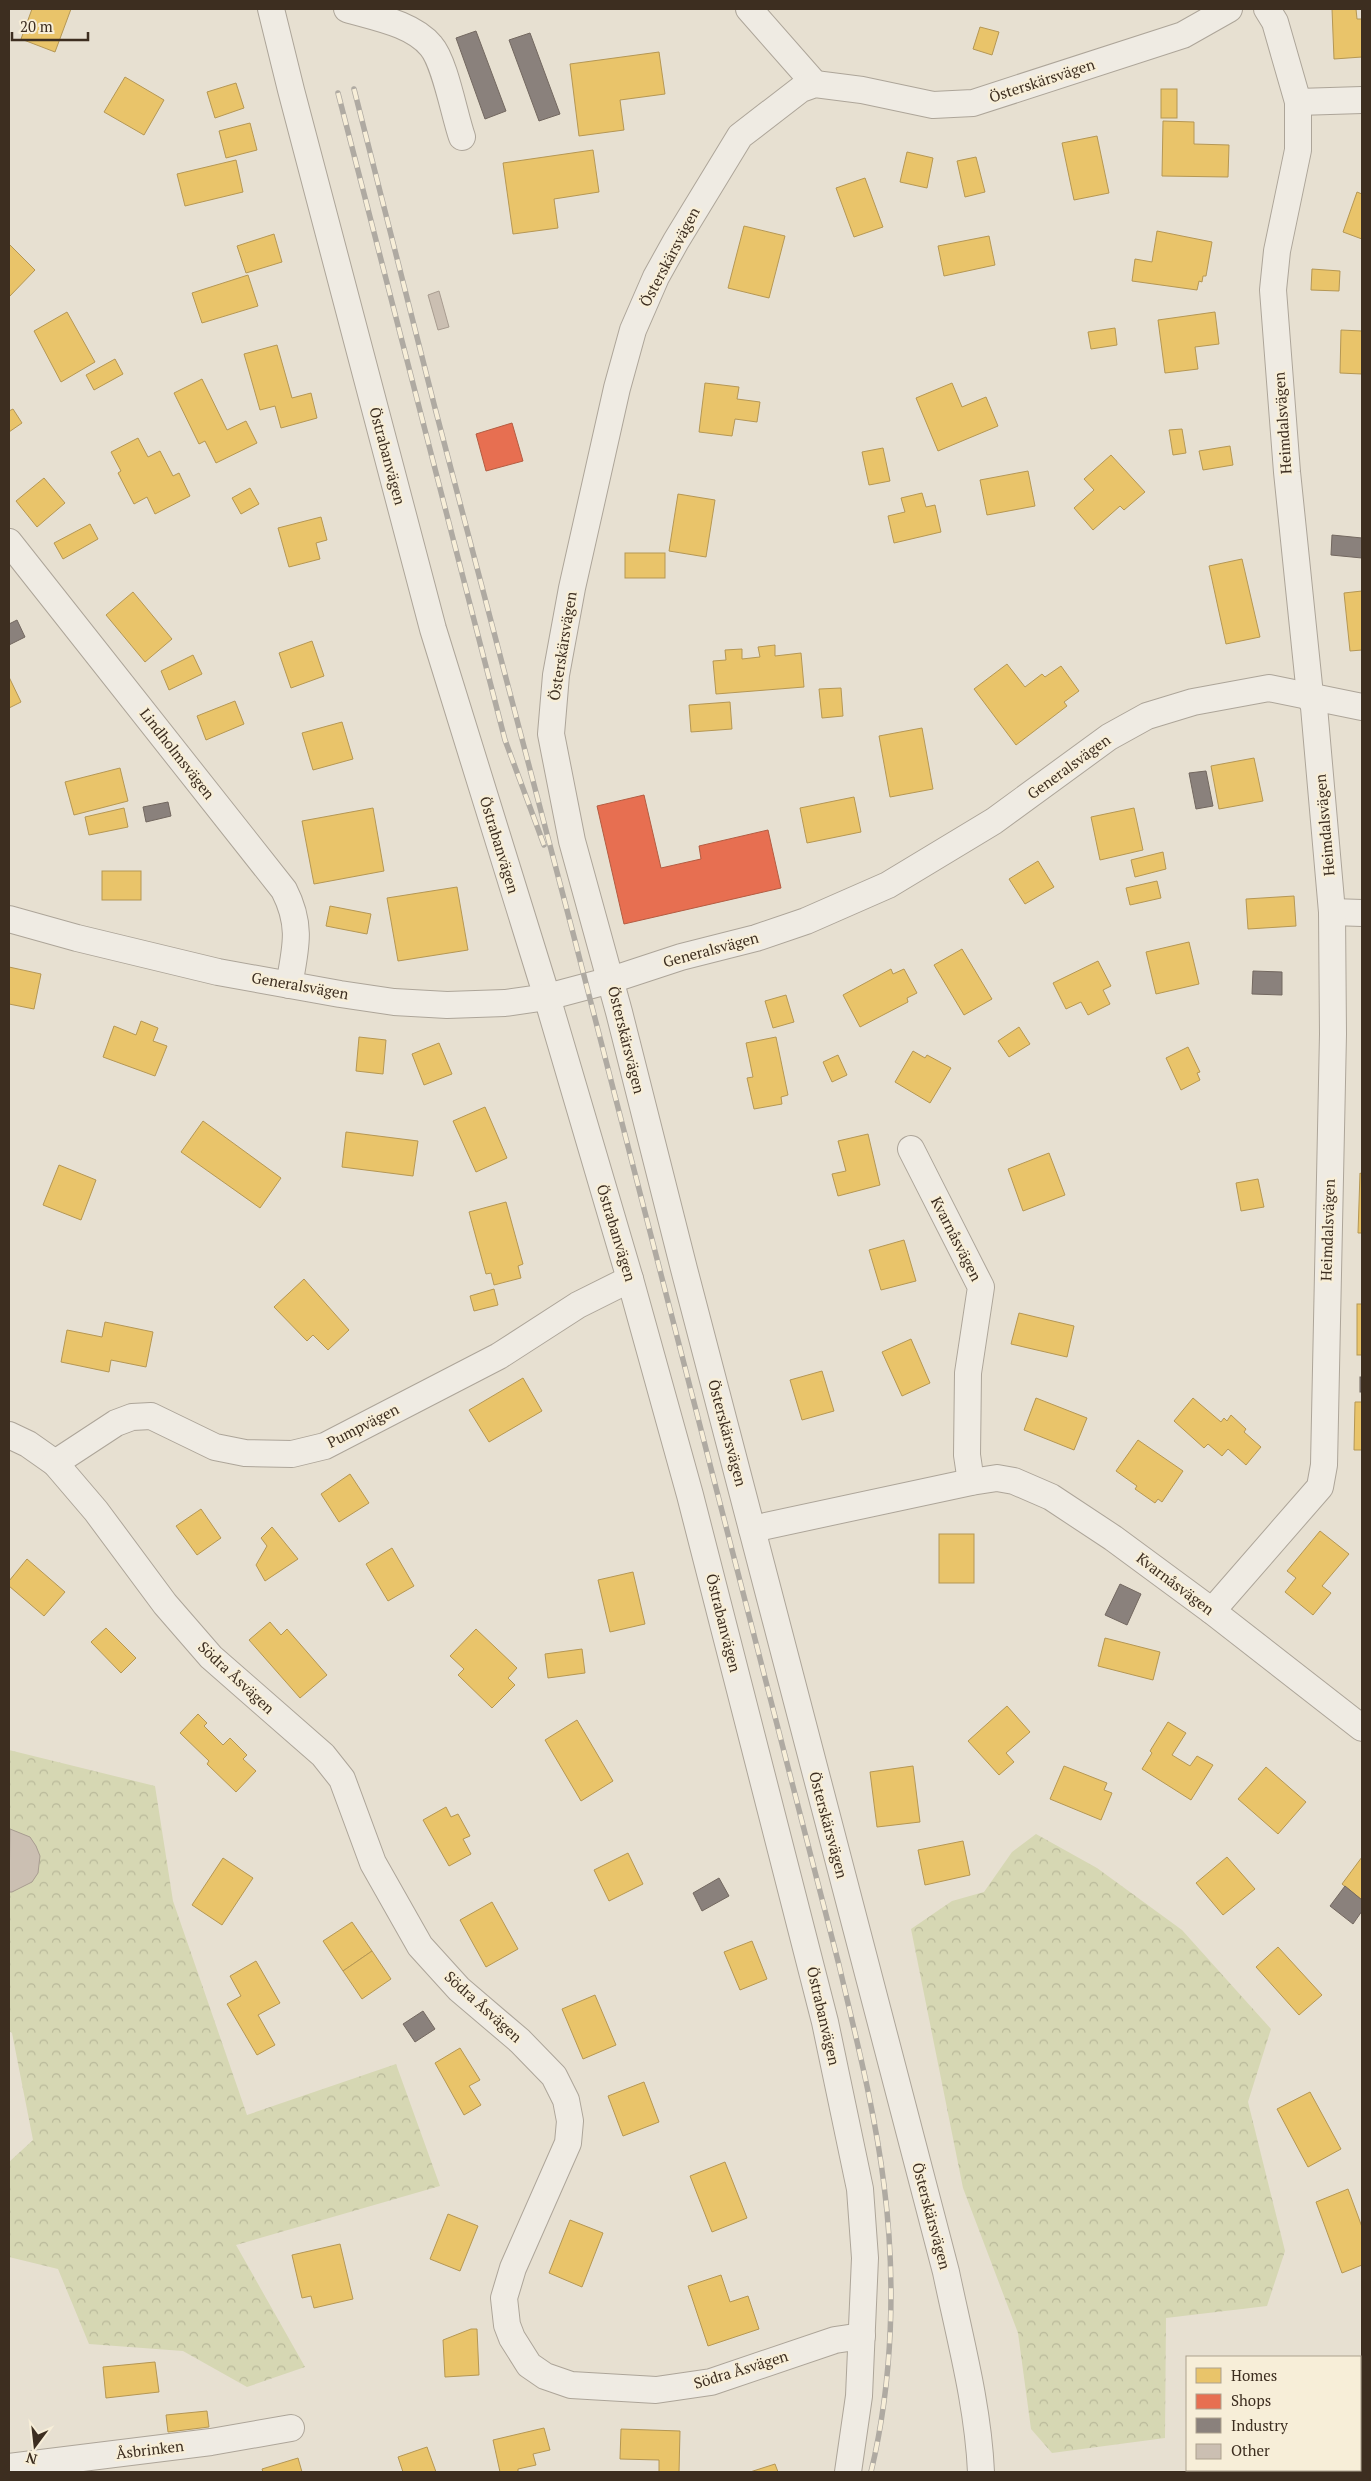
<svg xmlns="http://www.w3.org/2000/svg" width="1371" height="2481" font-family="'PT Serif',serif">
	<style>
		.forest { fill: url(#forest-crowns) }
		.homes { fill: #e9c46a; stroke: #b59754 }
		.shops { fill: #e76f51; stroke: #b45c42 }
		.industry { fill: #8a817c; stroke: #736860 }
		.building { fill: #cbbfb2; stroke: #a89c90 }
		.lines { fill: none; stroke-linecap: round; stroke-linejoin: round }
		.street-casing { stroke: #ada599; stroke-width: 28 }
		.street { stroke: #efebe3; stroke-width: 26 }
		.rail-casing { stroke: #afaaa2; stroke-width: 5.5 }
		.rail { stroke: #f7eed8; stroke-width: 4; stroke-dasharray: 11; stroke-linecap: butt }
		.labels { text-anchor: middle; stroke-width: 5; stroke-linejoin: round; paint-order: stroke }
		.street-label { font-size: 15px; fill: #3d2e20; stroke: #f7eed8 }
	</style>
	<defs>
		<pattern id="forest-crowns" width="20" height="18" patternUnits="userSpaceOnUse" patternTransform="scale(1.25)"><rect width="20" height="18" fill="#d6d7b3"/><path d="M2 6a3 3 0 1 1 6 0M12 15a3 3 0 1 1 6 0" fill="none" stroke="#b9b99a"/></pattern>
	</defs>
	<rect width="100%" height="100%" fill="#e7e0d1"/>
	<g class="forest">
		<path d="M9 1750 155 1786 173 1901 247 2115 396 2064 440 2186 236 2245 305 2367 247 2387 183 2351 89 2344 58 2269 9 2257V2162L33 2140 12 2033 9 2031Z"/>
		<path d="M1036 1834 1097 1868 1182 1930 1271 2029 1248 2102 1285 2251 1267 2306 1166 2318 1165 2438 1052 2453 1031 2429 1018 2333 963 2188 911 1929 952 1901 984 1892 1012 1852Z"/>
	</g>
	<g class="homes">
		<path d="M32 9H71L55 52 21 39Z"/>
		<path d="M1332 9H1356L1357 19H1362V57L1334 59Z"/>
		<path d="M980 27 999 32 992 55 973 49Z"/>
		<path d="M659 52 665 94 620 100 624 130 579 136 570 64Z"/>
		<path d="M125 77 164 100 144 135 104 112Z"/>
		<path d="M236 83 244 108 215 118 207 92Z"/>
		<rect x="1161" y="89" width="16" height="29"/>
		<path d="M1163 121 1194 122V144L1229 145 1228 177 1162 176Z"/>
		<path d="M250 123 257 150 226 158 219 131Z"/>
		<path d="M1097 136 1109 193 1074 200 1062 143Z"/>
		<path d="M593 150 599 192 554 199 558 228 513 234 503 163Z"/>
		<path d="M907 152 933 158 927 188 900 182Z"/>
		<path d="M976 157 985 192 965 197 957 161Z"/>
		<path d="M236 160 243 192 185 206 177 174Z"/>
		<path d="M865 178 883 227 854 237 836 188Z"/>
		<path d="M1357 192 1362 194V239L1343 232Z"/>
		<path d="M744 226 785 236 769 298 728 288Z"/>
		<path d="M1157 231 1212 242 1206 276H1203L1202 282 1199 281 1197 290 1132 281 1135 259 1152 262Z"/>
		<path d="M274 234 282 262 246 273 237 246Z"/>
		<path d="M989 236 995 265 944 276 938 246Z"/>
		<path d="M9 244 35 270 9 297Z"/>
		<path d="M1312 269 1340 271 1339 291 1311 290Z"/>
		<path d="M248 275 258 306 202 323 192 293Z"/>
		<path d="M67 312 95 362 61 382 34 331Z"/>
		<path d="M1215 312 1219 344 1195 347 1198 369 1165 373 1158 320Z"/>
		<path d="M1115 328 1117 345 1091 349 1088 332Z"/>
		<path d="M1341 330 1362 331V374L1340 373Z"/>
		<path d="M277 345 292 398 311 393 317 418 281 428 275 406 260 410 244 354Z"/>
		<path d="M115 359 123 374 94 390 86 375Z"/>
		<path d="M202 379 227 430 246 421 257 443 216 463 205 441 199 444 174 393Z"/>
		<path d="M705 383 739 387 737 399 760 402 757 422 735 419 732 436 699 432Z"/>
		<path d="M952 383 962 407 986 397 998 426 938 451 916 398Z"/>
		<path d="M13 409 22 423 9 432V411Z"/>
		<path d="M1182 429 1186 453 1173 455 1169 430Z"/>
		<path d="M138 438 148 457 160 451 173 476 179 473 190 496 155 514 147 497 134 504 118 473 121 471 111 452Z"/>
		<path d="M1230 446 1233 465 1203 470 1199 451Z"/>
		<path d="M883 448 890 481 869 485 862 452Z"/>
		<path d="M1111 455 1145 492 1124 510 1120 506 1093 530 1074 508 1094 490 1084 479Z"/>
		<path d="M1028 471 1035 506 987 515 980 480Z"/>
		<path d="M44 478 65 503 37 527 16 501Z"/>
		<path d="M250 488 259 504 241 514 232 498Z"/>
		<path d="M922 493 926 507 935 505 941 532 894 543 888 516 905 512 901 498Z"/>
		<path d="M678 494 715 500 706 557 669 551Z"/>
		<path d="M321 517 327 540 316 543 320 559 289 567 278 528Z"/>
		<path d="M90 524 98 539 63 559 54 543Z"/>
		<rect x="625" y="553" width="40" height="25"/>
		<path d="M1242 559 1260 637 1226 644 1209 566Z"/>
		<path d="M1362 591V650L1350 651 1344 593Z"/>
		<path d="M133 592 172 639 145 662 106 615Z"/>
		<path d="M312 641 324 676 291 688 279 653Z"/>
		<path d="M775 645V656L801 653 804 687 716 694 713 661 726 660 725 650 742 649V659L760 657 758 647Z"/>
		<path d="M193 655 202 674 169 690 161 671Z"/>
		<path d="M1007 664 1025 687 1042 674 1045 677 1061 666 1079 691 1064 702 1067 706 1016 745 974 689Z"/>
		<path d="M9 677 21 702 9 708Z"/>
		<path d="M841 688 843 716 822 718 819 689Z"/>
		<path d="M235 701 244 724 206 740 197 716Z"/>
		<path d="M730 702 732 729 691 732 689 705Z"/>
		<path d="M342 722 353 759 313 770 302 733Z"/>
		<path d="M922 728 933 789 890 797 879 736Z"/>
		<path d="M1254 758 1263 801 1219 809 1211 766Z"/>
		<path d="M120 768 128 801 74 815 65 782Z"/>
		<path d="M854 797 861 832 807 843 800 808Z"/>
		<path d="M124 808 128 827 89 835 85 817Z"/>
		<path d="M373 808 384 871 314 884 302 821Z"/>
		<path d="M1134 808 1143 850 1100 860 1091 817Z"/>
		<path d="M1163 852 1166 869 1135 877 1131 860Z"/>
		<path d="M1038 861 1054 887 1025 904 1009 879Z"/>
		<rect x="102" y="871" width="39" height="29"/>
		<path d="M1157 881 1161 898 1130 905 1126 888Z"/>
		<path d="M457 887 468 950 398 961 387 898Z"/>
		<path d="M1294 896 1296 926 1248 929 1246 899Z"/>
		<path d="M330 906 371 914 367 934 326 926Z"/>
		<path d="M1189 942 1199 984 1156 994 1146 952Z"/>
		<path d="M962 949 992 999 964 1015 934 965Z"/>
		<path d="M1098 961 1111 986 1103 990 1110 1004 1088 1015 1081 1002 1066 1009 1053 983Z"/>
		<path d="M9 967 41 974 34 1009 9 1004Z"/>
		<path d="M891 969 893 974 904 969 917 993 907 998 908 1002 860 1027 843 995Z"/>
		<path d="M786 995 794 1022 773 1028 765 1001Z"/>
		<path d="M141 1021 158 1028 153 1041 167 1046 155 1076 103 1057 114 1026 136 1035Z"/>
		<path d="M1019 1027 1030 1044 1009 1057 998 1041Z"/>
		<path d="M359 1037 386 1040 383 1074 356 1071Z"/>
		<path d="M776 1037 788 1095 781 1097 782 1104 754 1109 747 1078 753 1077 746 1043Z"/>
		<path d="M439 1043 452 1074 424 1085 412 1054Z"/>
		<path d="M1188 1047 1200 1072 1197 1073 1200 1080 1181 1090 1166 1058Z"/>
		<path d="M913 1051 925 1058 927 1055 951 1068 930 1103 895 1082Z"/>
		<path d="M838 1055 847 1075 832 1082 823 1062Z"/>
		<path d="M485 1107 507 1158 476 1172 453 1121Z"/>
		<path d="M203 1121 281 1178 260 1208 181 1152Z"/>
		<path d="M346 1132 418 1141 413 1176 342 1167Z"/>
		<path d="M868 1134 880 1185 838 1196 832 1174 846 1171 838 1141Z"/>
		<path d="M1049 1153 1065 1195 1023 1211 1008 1169Z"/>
		<path d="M59 1165 96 1180 81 1220 43 1205Z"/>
		<path d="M1360 1173 1362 1174V1233H1358Z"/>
		<path d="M1258 1179 1264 1207 1241 1211 1236 1183Z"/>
		<path d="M506 1202 523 1264 518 1266 521 1278 494 1285 491 1273 486 1274 469 1212Z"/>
		<path d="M904 1240 916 1281 881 1290 869 1250Z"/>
		<path d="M304 1279 349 1330 328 1350 313 1335 307 1341 274 1307Z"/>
		<path d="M494 1289 498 1305 474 1311 470 1296Z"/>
		<rect x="1357" y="1304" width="5" height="51"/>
		<path d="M1019 1313 1074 1326 1067 1357 1011 1344Z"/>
		<path d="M105 1322 153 1332 146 1367 111 1360 109 1372 61 1362 67 1330 102 1337Z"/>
		<path d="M911 1339 930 1383 902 1396 882 1352Z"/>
		<path d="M822 1371 834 1411 802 1420 790 1380Z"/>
		<path d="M523 1378 542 1411 489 1442 469 1410Z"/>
		<path d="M1036 1398 1087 1418 1074 1450 1024 1430Z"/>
		<path d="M1193 1398 1221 1422 1224 1418 1227 1421 1231 1415 1246 1429 1244 1432 1261 1447 1246 1465 1228 1449 1222 1456 1208 1444 1204 1448 1174 1421Z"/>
		<path d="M1355 1402H1362V1450H1354Z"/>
		<path d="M1138 1440 1183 1471 1162 1502 1158 1499 1155 1503 1135 1489 1137 1486 1116 1471Z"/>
		<path d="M350 1474 369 1503 339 1522 321 1494Z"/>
		<path d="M201 1509 221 1538 197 1555 176 1526Z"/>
		<path d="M272 1527 298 1559 265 1581 256 1565 267 1546 261 1538Z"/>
		<path d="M1320 1531 1349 1554 1322 1586 1331 1593 1313 1615 1285 1592 1296 1578 1287 1571Z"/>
		<rect x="939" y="1534" width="35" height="49"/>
		<path d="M392 1548 414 1586 388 1601 366 1564Z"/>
		<path d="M27 1559 65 1592 44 1616 9 1586V1581Z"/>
		<path d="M633 1572 645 1624 610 1632 598 1580Z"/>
		<path d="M270 1622 281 1635 287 1629 327 1675 300 1698 249 1640Z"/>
		<path d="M106 1628 136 1658 121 1673 91 1642Z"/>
		<path d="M476 1629 517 1668 508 1678 515 1685 492 1708 458 1675 464 1669 450 1656Z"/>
		<path d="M1105 1638 1160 1652 1153 1680 1098 1666Z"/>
		<path d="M582 1649 585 1673 548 1678 545 1654Z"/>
		<path d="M1007 1706 1030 1732 1006 1753 1014 1762 999 1775 968 1741Z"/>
		<path d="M198 1714 207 1723 204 1726 223 1745 230 1738 247 1755 243 1759 256 1771 236 1792 207 1764 209 1761 180 1733Z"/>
		<path d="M577 1720 613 1781 581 1801 545 1740Z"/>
		<path d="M1168 1722 1186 1733 1172 1755 1190 1766 1197 1756 1213 1765 1191 1800 1142 1769 1152 1753 1150 1751Z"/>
		<path d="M913 1766 920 1822 877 1827 870 1772Z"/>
		<path d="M1064 1766 1107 1783 1104 1790 1112 1793 1101 1820 1050 1799Z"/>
		<path d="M1266 1767 1306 1802 1278 1834 1238 1799Z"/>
		<path d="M446 1807 451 1817 458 1814 470 1836 463 1839 471 1854 449 1866 423 1820Z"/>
		<path d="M963 1841 970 1875 925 1885 918 1850Z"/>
		<path d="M628 1853 643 1884 609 1901 594 1870Z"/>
		<path d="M1227 1857 1255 1889 1223 1915 1196 1883Z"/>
		<path d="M1362 1857V1900L1342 1884Z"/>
		<path d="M223 1858 253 1878 222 1925 192 1905Z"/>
		<path d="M492 1902 518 1949 486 1967 460 1920Z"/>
		<path d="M352 1922 372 1951 343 1971 323 1941Z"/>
		<path d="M752 1941 767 1979 740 1990 724 1952Z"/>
		<path d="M1278 1947 1322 1995 1299 2015 1256 1967Z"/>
		<path d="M372 1951 391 1979 362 1999 343 1971Z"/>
		<path d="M256 1961 280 2003 258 2015 275 2045 257 2055 227 2004 241 1996 230 1976Z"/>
		<path d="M595 1995 616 2045 583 2059 562 2009Z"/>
		<path d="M460 2048 480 2080 469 2086 481 2105 464 2115 435 2063Z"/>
		<path d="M644 2082 659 2122 623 2136 608 2096Z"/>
		<path d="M1310 2092 1341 2149 1308 2167 1277 2109Z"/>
		<path d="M725 2162 747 2218 712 2232 690 2176Z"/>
		<path d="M1348 2189 1362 2227V2265L1342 2273 1316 2202Z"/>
		<path d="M448 2214 478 2226 460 2271 430 2259Z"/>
		<path d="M570 2220 603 2233 582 2287 549 2273Z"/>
		<path d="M340 2244 353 2299 314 2308 311 2296 302 2298 292 2255Z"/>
		<path d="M721 2275 730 2302 748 2296 759 2329 708 2346 688 2286Z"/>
		<path d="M471 2329H477L479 2375 445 2377 443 2340Z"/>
		<path d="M155 2362 159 2392 106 2398 103 2367Z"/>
		<path d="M207 2411 209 2427 168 2432 166 2415Z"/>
		<path d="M544 2428 550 2450 533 2454 536 2465 518 2469V2472H500L493 2440Z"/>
		<path d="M621 2429 680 2431 679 2472H659V2460L620 2459Z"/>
		<path d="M427 2447 436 2472H403L398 2457Z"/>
		<path d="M298 2458 302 2472H263L262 2469Z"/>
		<path d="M775 2464 778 2472H750Z"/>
	</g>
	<g class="shops">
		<path d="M512 423 523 461 486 471 476 434Z"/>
		<path d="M644 795 661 868 701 859 699 846 768 830 781 888 624 924 597 806Z"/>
	</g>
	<g class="industry">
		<path d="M476 31 506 111 485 119 456 38Z"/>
		<path d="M530 33 560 114 539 121 509 40Z"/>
		<path d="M1332 535 1362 538V558L1331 555Z"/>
		<path d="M17 620 25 637 9 645V624Z"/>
		<path d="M1206 771 1213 806 1196 809 1189 773Z"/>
		<path d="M168 802 171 816 146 822 143 807Z"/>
		<path d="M1253 971 1282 972V995L1252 994Z"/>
		<rect x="1360" y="1377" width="2" height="15"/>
		<path d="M1120 1584 1141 1594 1127 1625 1105 1615Z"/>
		<path d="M719 1878 729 1896 702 1911 693 1893Z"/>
		<path d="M1345 1886 1362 1900V1911L1353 1924 1330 1906Z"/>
		<path d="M423 2011 435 2029 415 2042 403 2024Z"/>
	</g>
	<g class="building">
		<path d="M439 291 449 327 438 330 428 295Z"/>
		<path d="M10 1829 30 1837 36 1846 40 1856 38 1873 32 1882 12 1892H9Z"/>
	</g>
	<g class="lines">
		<defs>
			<g id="street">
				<path d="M271 9 291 90 433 629 547 997 630 1279 690 1495 825 2022 860 2189 865 2258 859 2396 848 2472"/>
				<path d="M347 9C373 17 412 23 431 46 445 62 454 114 462 137"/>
				<path d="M749 9 815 84"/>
				<path d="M1298 102 1362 100"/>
				<path d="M9 542 284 890C302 925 296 947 289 985"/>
				<path d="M1332 912 1362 913"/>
				<path d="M9 919 77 938 218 972 340 994 394 1002 447 1005 505 1003 547 997 611 980 681 957 756 938 806 921 888 885 994 821 1109 737 1147 716 1193 702 1269 688 1362 707"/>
				<path d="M911 1149 981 1287 968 1373 967 1455 971 1482"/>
				<path d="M9 1435 28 1444 55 1463 96 1511 165 1604 211 1657 323 1755 342 1779 373 1863 420 1946 459 1989 520 2041 554 2076 566 2100 570 2121 568 2143 513 2268 504 2298 507 2325 512 2338 529 2365 545 2376 571 2385 656 2390 711 2382 835 2340 862 2336"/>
				<path d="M55 1463 116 1423 132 1417 151 1416 215 1447 245 1453 292 1454 325 1446 499 1356 578 1305 630 1279"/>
				<path d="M752 1529 971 1482 997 1478 1014 1481 1051 1497 1113 1538 1212 1611 1362 1728"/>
				<path d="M1212 1611 1320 1487 1324 1465 1333 1034 1332 912 1314 707 1310 695 1287 472 1273 290 1277 251 1298 150V102L1275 22 1267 9"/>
				<path d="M9 2467 211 2442 291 2428"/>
				<path d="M981 2472C978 2405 960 2339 946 2272L684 1269 619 1012 572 841 551 734 556 675 572 588 617 388 633 330 656 277 676 241 740 136 801 89 815 84 862 90 933 105 973 103 1183 35 1229 9"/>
			</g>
		</defs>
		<use href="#street" class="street-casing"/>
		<use href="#street" class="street"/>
		<defs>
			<g id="rail">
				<path d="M354 89 435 408 573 933 839 1965C856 2038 875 2111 884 2185 896 2279 893 2380 871 2472"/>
				<path d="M338 93 505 740 544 845"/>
			</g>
		</defs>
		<use href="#rail" class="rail-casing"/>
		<use href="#rail" class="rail"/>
	</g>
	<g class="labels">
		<g class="street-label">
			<text transform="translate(1042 81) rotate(-18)" y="5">Österskärsvägen</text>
			<text transform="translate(670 257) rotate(-62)" y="5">Österskärsvägen</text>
			<text transform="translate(1283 423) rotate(-94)" y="5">Heimdalsvägen</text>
			<text transform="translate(387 456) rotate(75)" y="5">Östrabanvägen</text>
			<text transform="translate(563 646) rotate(-81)" y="5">Österskärsvägen</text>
			<text transform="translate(177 754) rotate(52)" y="5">Lindholmsvägen</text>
			<text transform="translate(1069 767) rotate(-36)" y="5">Generalsvägen</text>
			<text transform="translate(1325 825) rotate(-95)" y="5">Heimdalsvägen</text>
			<text transform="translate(499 845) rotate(73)" y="5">Östrabanvägen</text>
			<text transform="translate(711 950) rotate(-15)" y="5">Generalsvägen</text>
			<text transform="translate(300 986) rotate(10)" y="5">Generalsvägen</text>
			<text transform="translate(626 1040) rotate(76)" y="5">Österskärsvägen</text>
			<text transform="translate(1328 1230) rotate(-88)" y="5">Heimdalsvägen</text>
			<text transform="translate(616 1233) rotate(73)" y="5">Östrabanvägen</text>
			<text transform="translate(956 1239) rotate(63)" y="5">Kvarnåsvägen</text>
			<text transform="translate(363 1426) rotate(-27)" y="5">Pumpvägen</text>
			<text transform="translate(727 1433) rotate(75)" y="5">Österskärsvägen</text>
			<text transform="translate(1175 1584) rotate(37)" y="5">Kvarnåsvägen</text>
			<text transform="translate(723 1623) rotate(76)" y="5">Östrabanvägen</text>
			<text transform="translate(236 1678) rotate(43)" y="5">Södra Åsvägen</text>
			<text transform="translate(828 1825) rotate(75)" y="5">Österskärsvägen</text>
			<text transform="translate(483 2007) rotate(42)" y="5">Södra Åsvägen</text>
			<text transform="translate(823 2016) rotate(77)" y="5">Östrabanvägen</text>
			<text transform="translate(931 2216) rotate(75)" y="5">Österskärsvägen</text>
			<text transform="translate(741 2370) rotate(-17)" y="5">Södra Åsvägen</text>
			<text transform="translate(150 2450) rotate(-7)" y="5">Åsbrinken</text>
		</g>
	</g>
	<rect width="1371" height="2481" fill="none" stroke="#3d2e20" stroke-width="20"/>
	<rect x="1186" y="2356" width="175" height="115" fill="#f7eed8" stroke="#ada18e"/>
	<rect x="1196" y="2368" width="25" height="15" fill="#e9c46a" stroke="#ada18e"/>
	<text x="1231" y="2381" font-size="15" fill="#3d2e20">Homes</text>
	<rect x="1196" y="2394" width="25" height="15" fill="#e76f51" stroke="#ada18e"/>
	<text x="1231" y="2406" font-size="15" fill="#3d2e20">Shops</text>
	<rect x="1196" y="2418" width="25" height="15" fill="#8a817c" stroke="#ada18e"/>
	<text x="1231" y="2431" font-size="15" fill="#3d2e20">Industry</text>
	<rect x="1196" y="2444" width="25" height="15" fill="#cbbfb2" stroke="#ada18e"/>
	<text x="1231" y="2456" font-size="15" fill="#3d2e20">Other</text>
	<g transform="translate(35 2446) rotate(195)" stroke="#f7eed8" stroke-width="4" paint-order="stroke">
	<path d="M0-4L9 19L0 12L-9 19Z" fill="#3d2e20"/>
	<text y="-8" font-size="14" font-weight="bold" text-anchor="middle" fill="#3d2e20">N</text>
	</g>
	<path d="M12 32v8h76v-8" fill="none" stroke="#3d2e20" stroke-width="2.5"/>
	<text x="20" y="32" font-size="15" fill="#3d2e20" stroke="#f7eed8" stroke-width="4" paint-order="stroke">20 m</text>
</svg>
